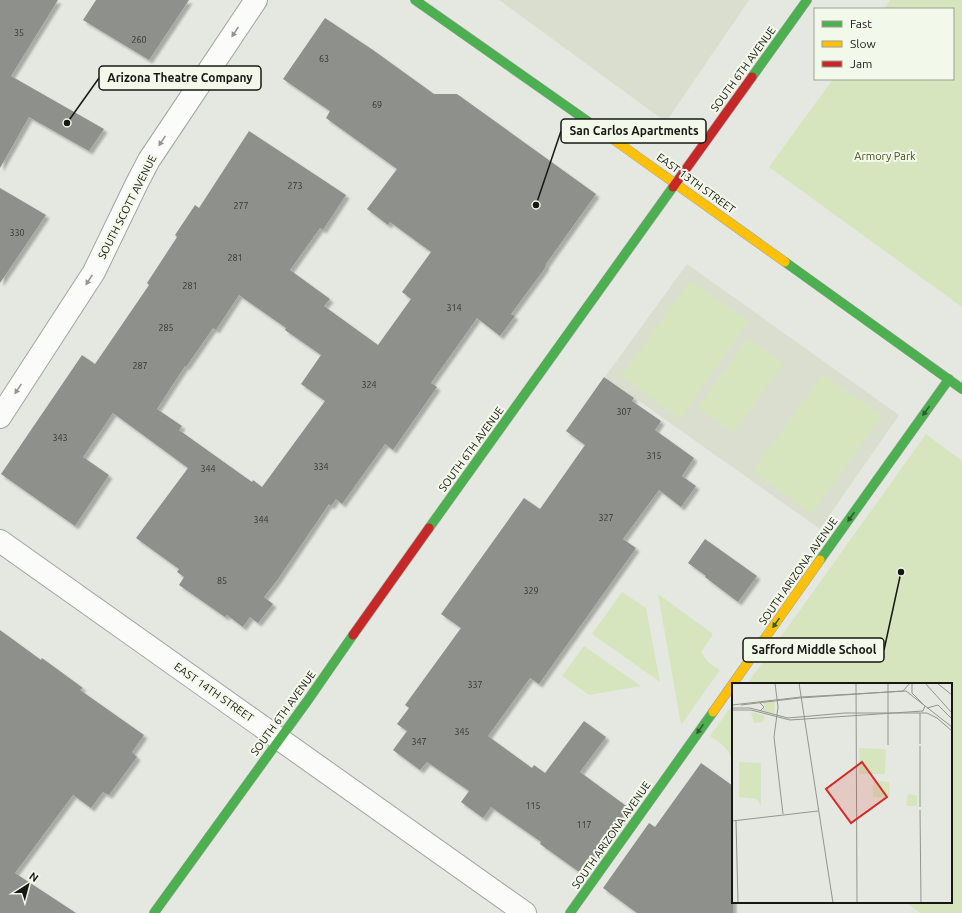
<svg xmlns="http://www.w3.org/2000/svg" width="962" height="913" font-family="Ubuntu,sans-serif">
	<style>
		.built { fill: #d9decf }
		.green { fill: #d7e5be }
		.building { fill: #8e918b; fill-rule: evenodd; filter: url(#shadow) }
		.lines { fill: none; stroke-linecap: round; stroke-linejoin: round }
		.street-casing { stroke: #a2a49f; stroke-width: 24 }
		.fast-casing { stroke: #a2a49f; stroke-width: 10 }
		.slow-casing { stroke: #a2a49f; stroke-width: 10 }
		.jam-casing { stroke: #a2a49f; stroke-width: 10 }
		.street { stroke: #fbfcfa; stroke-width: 22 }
		.fast { stroke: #4caf50; stroke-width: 9 }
		.slow { stroke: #ffc107; stroke-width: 9 }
		.jam { stroke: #c62828; stroke-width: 9 }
		.oneway { fill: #949592 }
		.oneway2 { fill: #2e5c2e }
		.labels { text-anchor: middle; stroke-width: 4; stroke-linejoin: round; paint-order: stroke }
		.number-label { font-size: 9px; fill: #343631 }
		.street-label { font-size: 11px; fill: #161813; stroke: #f3f9ea }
		.park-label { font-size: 11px; fill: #3b4b16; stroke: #f3f9ea }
		.inset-road { fill: none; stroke: #92958e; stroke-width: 1 }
		.view { fill: #d62828; fill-opacity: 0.15; stroke: #d62828; stroke-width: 2 }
		.inset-edge { fill: none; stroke: #161813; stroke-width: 2 }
		.leader { fill: none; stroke: #161813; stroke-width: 1.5 }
		.callout-dot { fill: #161813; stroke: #f3f9ea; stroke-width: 1.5 }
		.callout { fill: #f3f9ea; stroke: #161813; stroke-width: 1.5 }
		.callout-label { font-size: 12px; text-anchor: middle; font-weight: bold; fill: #161813 }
	</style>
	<defs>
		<filter id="shadow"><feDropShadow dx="3.5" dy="3.5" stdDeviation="1" flood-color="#0004"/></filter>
	</defs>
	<rect width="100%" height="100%" fill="#e5e8e0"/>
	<g class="built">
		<path d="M499 0H749L666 122Z"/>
		<path d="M687 264 899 415 820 529 605 377Z"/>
	</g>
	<g class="green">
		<path d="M890 0H962V307L769 167 833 79H953V9H884Z"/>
		<path d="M691 280 749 322 680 419 621 376Z"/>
		<path d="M748 338 783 364 733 433 698 407Z"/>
		<path d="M823 374 882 416 812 514 753 471Z"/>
		<path d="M926 434 962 461V913H920L905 902H951V684H747Z"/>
		<path d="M622 592 646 608 660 682 592 634Z"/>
		<path d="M658 594 713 634 701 652 708 662 720 670 681 725Z"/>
		<path d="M584 646 641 686 589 695 562 676Z"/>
		<path d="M733 704V766L732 765C732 750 721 744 710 736Z"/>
	</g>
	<g class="building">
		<path d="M0 0H58L11 76 104 129 89 151 29 117 0 168Z"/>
		<path d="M96 0H189L149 60 83 20Z"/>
		<path d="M325 18 373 50 434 94H457L596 194 546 264 545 268 511 314 515 316 500 336 477 318 431 383 437 387 393 450 385 444 342 504 336 499 331 506 329 504 278 579 264 597 273 604 258 623 250 617 243 627 227 615 225 617 179 585 184 577 177 572 179 569 136 538 188 468 113 413 83 457 109 475 75 526 1 474 82 355 95 364 149 285 147 283 177 237 175 235 195 205 199 208 249 131 346 195 323 230 320 228 290 270 330 299 324 306 378 345 411 299 402 292 431 252 390 222 388 225 367 209 397 169 326 118 330 111 283 79ZM239 295 286 328 285 330 321 355 301 384 325 401 262 487 253 480 252 482 179 430 182 426 157 409 185 366 186 367 213 328 216 330Z"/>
		<path d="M0 188 46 215 0 283Z"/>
		<path d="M604 377 634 398 632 401 661 421 655 430 694 458 682 476 696 486 681 507 659 490 623 539 636 548 539 684 530 678 488 736 532 768 534 765 545 773 584 721 606 737 580 772 629 808 582 874 540 844 541 842 491 807 483 818 461 802 469 791 427 762 420 770 393 750 407 731 397 724 409 708 405 705 461 628 441 614 524 498 540 509 585 445 566 431Z"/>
		<path d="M705 539 757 576 738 602 705 577 706 576 688 563Z"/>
		<path d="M0 630 41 660 42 658 83 688 80 690 144 735 132 752 137 757 109 795 103 792 91 808 73 795 15 873 76 913H0Z"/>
		<path d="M701 763 733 786V913H637L603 888 649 823 655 827Z"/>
	</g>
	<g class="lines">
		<defs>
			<g id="street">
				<path d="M0 417 94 272 137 183 149 160 256 0"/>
				<path d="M0 541 525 913"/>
			</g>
			<g id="fast">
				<path d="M415 0 603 132"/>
				<path d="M752 77 807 0"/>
				<path d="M785 262 962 389"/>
				<path d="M429 528 673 187"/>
				<path d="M820 560 949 379"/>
				<path d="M154 913 308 700 353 635"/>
				<path d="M570 913 713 712"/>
			</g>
			<g id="slow">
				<path d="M603 132 785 262"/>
				<path d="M713 712 820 560"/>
			</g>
			<g id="jam">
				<path d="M673 187 752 77"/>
				<path d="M353 635 429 528"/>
			</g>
		</defs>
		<use href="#street" class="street-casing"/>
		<use href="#fast" class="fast-casing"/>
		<use href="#slow" class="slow-casing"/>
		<use href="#jam" class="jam-casing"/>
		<use href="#street" class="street"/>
		<use href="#fast" class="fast"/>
		<use href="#slow" class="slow"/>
		<use href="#jam" class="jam"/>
	</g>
	<defs><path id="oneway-solid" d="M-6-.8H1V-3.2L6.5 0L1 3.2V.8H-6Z"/></defs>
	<g class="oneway">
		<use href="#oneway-solid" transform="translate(235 32) rotate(124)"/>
		<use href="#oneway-solid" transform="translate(162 141) rotate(124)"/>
		<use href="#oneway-solid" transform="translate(89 280) rotate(123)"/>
		<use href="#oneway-solid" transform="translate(18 389) rotate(124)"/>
	</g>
	<g class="oneway2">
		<use href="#oneway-solid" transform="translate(926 411) rotate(126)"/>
		<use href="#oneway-solid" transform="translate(851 517) rotate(125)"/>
		<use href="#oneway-solid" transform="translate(776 623) rotate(125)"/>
		<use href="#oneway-solid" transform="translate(700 729) rotate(125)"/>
	</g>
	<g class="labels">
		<g class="number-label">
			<text x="19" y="36">35</text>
			<text x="139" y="43">260</text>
			<text x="324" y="62">63</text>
			<text x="377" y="108">69</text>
			<text x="295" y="189">273</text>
			<text x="241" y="209">277</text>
			<text x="17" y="236">330</text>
			<text x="235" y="261">281</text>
			<text x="190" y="289">281</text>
			<text x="454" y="311">314</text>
			<text x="166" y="331">285</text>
			<text x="140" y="369">287</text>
			<text x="369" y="388">324</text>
			<text x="624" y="415">307</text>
			<text x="60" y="441">343</text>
			<text x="654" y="459">315</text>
			<text x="321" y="470">334</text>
			<text x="208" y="472">344</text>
			<text x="606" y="521">327</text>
			<text x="261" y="523">344</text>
			<text x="222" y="584">85</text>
			<text x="531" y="594">329</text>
			<text x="475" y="688">337</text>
			<text x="462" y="735">345</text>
			<text x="419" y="745">347</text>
			<text x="533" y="809">115</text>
			<text x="584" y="828">117</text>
		</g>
		<g class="street-label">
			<text transform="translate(743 69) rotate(-54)" y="4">SOUTH 6TH AVENUE</text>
			<text transform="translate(696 183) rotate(36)" y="4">EAST 13TH STREET</text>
			<text transform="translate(127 207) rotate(-63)" y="4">SOUTH SCOTT AVENUE</text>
			<text transform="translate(471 449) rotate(-54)" y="4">SOUTH 6TH AVENUE</text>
			<text transform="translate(798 571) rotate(-55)" y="4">SOUTH ARIZONA AVENUE</text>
			<text transform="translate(214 692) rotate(35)" y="4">EAST 14TH STREET</text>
			<text transform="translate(283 713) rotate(-54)" y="4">SOUTH 6TH AVENUE</text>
			<text transform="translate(611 835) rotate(-55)" y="4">SOUTH ARIZONA AVENUE</text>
		</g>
		<g class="park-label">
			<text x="885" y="160">Armory Park</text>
		</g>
	</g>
	<g transform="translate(732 683)">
		<rect width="220" height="220" fill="#e5e8e0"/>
		<path d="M43 18 42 31 30 28 33 23 30 20ZM19 29 33 33 31 39 22 40ZM127 65 154 66 153 91H127ZM7 79 29 80V123L25 116 7 114ZM141 97 157 99 158 112 155 115 141 114ZM176 111 185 113V123H174Z" fill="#d7e5be"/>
		<path class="inset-road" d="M43 0 46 24 42 54 51 131M67 0 101 220M124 0 125 220M156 0V62M193 0 220 30M205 0 220 12M27 19 32 24 28 28M0 22 69 14 174 8 220 44M9 22 67 15 171 8 178 0M0 25H18L56 35 113 30H195L205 35 220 48M195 25 206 22 220 36M0 27H19L58 37 191 28 193 23 180 10V0M188 30V61M188 63V124M188 127 189 220M4 137 6 220M0 138 86 128"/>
		<path class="view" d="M130 79 155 114 119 140 94 106Z"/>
		<rect width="220" height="220" class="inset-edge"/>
	</g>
	<path class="leader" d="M67 123L99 78M536 205L561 131M901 572L884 650"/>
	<g class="callout-dot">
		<circle cx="67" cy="123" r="4"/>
		<circle cx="536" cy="205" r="4"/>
		<circle cx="901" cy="572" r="4"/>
	</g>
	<g class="callout">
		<rect x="99" y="66" width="162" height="24" rx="4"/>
		<rect x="561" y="119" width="145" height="24" rx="4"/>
		<rect x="743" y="638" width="141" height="24" rx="4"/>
	</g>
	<g class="callout-label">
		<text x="180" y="82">Arizona Theatre Company</text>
		<text x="634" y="135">San Carlos Apartments</text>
		<text x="814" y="654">Safford Middle School</text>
	</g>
	<rect x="814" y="8" width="140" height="72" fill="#f3f9ea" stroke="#9b9f94"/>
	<rect x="822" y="21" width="20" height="6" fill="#4caf50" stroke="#9b9f94"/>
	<text x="850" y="28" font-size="12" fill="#161813">Fast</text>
	<rect x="822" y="41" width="20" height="6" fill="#ffc107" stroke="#9b9f94"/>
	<text x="850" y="48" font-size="12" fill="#161813">Slow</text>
	<rect x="822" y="61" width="20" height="6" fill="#c62828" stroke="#9b9f94"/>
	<text x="850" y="68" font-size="12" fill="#161813">Jam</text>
	<g transform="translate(28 885) rotate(36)" stroke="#f3f9ea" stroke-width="3" paint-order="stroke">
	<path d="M0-3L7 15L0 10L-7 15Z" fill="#161813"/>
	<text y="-6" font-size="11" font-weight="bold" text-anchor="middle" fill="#161813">N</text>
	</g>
</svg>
